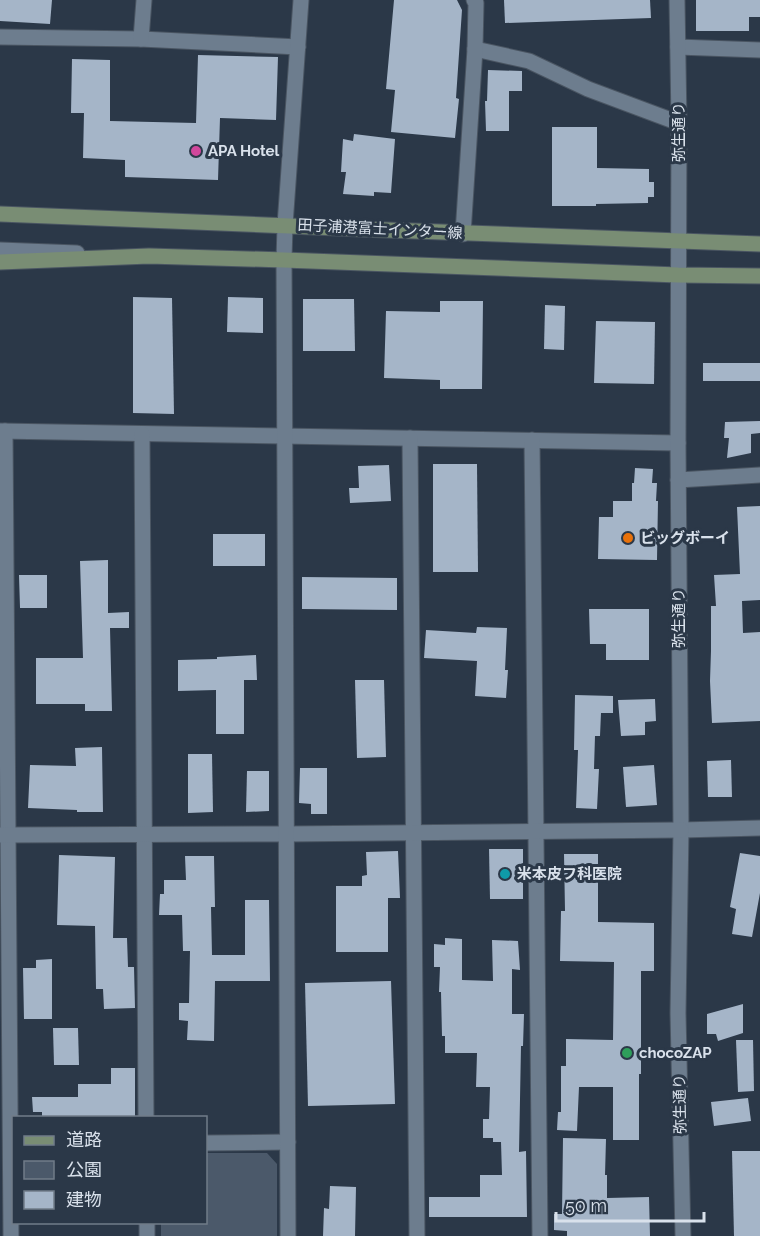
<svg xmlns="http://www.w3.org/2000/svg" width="760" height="1236" font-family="Raleway,'Noto Sans JP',sans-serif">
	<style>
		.green { fill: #4b596a }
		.building { fill: #a5b5c8 }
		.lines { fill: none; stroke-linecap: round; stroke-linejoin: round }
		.minor-casing { stroke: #4a5562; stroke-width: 17 }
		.tertiary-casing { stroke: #4a5562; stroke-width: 17 }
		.secondary-casing { stroke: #4a5562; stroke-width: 17 }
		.minor { stroke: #6d7d8e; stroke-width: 15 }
		.tertiary { stroke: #6d7d8e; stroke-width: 15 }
		.secondary { stroke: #798d74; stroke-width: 15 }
		.hotel-dot { fill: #d1479c; stroke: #2b3848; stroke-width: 2 }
		.food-dot { fill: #e8710a; stroke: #2b3848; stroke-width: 2 }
		.culture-dot { fill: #0f9aa8; stroke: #2b3848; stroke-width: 2 }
		.leisure-dot { fill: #2e9e5b; stroke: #2b3848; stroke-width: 2 }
		.labels { text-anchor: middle; stroke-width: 6; stroke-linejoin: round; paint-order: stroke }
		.street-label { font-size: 15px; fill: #d9e1eb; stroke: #2b3848 }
		.poi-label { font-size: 15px; font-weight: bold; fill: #d9e1eb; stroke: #2b3848; text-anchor: start }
	</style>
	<rect width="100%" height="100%" fill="#2b3848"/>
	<path class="green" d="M206 1153H267L277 1164V1236H161V1223L206 1222Z"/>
	<g class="building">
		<path d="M0 0H52L50 24 0 21Z"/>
		<path d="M394 0H457L462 10 456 98 459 99 455 138 391 132 395 90 386 89Z"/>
		<path d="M504 0H650L651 18 505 23Z"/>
		<path d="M696 0H760V17H749V31H696Z"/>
		<path d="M198 55 278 57 276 120 220 118 218 180 125 177V160L83 158 84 113H71L72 59 110 60V121L196 123Z"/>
		<path d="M488 70 522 71V91H509V131H486L485 101H487Z"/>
		<path d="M552 127H597V168L649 169V182H654V197H648V203L596 204V206H552Z"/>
		<path d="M354 134 395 139 391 193 374 192V196L343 194 346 172H341L343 139 353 141Z"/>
		<path d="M133 297 172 298 174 414 133 413Z"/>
		<path d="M228 297 263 298V333L227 332Z"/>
		<path d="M303 299H354L355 351H303Z"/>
		<path d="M440 301H483L482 389H440V380L384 378 386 311 440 312Z"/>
		<path d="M545 305 565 306 564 350 544 349Z"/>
		<path d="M596 321 655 322 654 384 594 383Z"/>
		<rect x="703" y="363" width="57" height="18"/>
		<path d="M760 421V433L751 434V453L727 458 729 438H724L725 422Z"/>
		<path d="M433 464H477L478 572H433Z"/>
		<path d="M389 465 391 501 350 503 349 488H359L358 466Z"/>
		<path d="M635 468 653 469 652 483H657L656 501H658L657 560 598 559 599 517H613V501H632V483H634Z"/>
		<path d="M760 506V600L742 601 743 633 760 632V721L712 723 710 681 711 651V606H716L714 575 740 574 737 507Z"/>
		<rect x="213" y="534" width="52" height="32"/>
		<path d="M108 560V613L129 612V628H110L112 711H85V704H36V658H83L80 561Z"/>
		<path d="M19 575H47V608H20Z"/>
		<path d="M302 577 397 578V610L302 609Z"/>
		<path d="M589 609H649V660H606V644H590Z"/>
		<path d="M477 627 507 628 505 670H508L506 698 475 696 477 661 424 658 426 630 476 633Z"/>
		<path d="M256 655 257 680H244V734H216V690L178 691V660L217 659V657Z"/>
		<path d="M355 680H384L386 757 357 758Z"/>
		<path d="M575 695 613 696V713H601L600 736H595L594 769H599L597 809 576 808 578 750H574Z"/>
		<path d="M655 699 656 721 645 722V735L621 736 618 700Z"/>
		<path d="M102 747 103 812H77V810L28 808 30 765 76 766 75 748Z"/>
		<path d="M188 754H212L213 812 188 813Z"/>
		<path d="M731 760 732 797H708L707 761Z"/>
		<path d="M654 765 657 805 626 807 623 767Z"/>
		<path d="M300 768H327V814H311V804L299 803Z"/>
		<path d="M247 771H269V811L246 812Z"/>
		<path d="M489 849H523V899H490Z"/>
		<path d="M398 851 400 898H388V952H336V886H362V876L367 875 366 852Z"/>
		<path d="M740 853 760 856V893L752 937 732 934 736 909 730 907Z"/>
		<path d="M564 854H598V922L654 923V971H641V1074H639V1140H613V1087H579L577 1131 557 1130 558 1112H561V1066H566V1039L613 1040 614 962 560 961 561 911H565Z"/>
		<path d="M59 855 115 857 113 938H127L128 967H134L135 1008 104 1009 103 989H96L95 926 57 925Z"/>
		<path d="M185 856H214L215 907H211L212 955H245V900H269L270 981H215L214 1041 187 1040 188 1021 179 1020V1003H189L190 951H183L182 915H159L160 894H164V880H186Z"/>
		<path d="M445 938 462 939V980L493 981 492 940 518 941 520 970 512 969V1014H524L523 1046H521L519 1152 526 1151 527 1217H429V1197H480V1175H502L501 1142H493V1138H483V1119H489L490 1087H476L477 1053H445V1036H442L441 992H439L440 967H434V944L445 945Z"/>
		<path d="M52 959V1019H24L23 968H36V960Z"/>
		<path d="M391 981 395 1104 308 1106 305 983Z"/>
		<path d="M743 1004V1033L718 1041 716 1034H707V1014Z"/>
		<path d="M53 1028H78L79 1065H54Z"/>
		<path d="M736 1040H753L754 1091 738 1092Z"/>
		<path d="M111 1068H135V1118H42V1112H33L32 1097H78V1084H111Z"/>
		<path d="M748 1098 751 1121 714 1126 711 1102Z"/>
		<path d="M563 1138 606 1139 605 1175H607V1198L649 1197 650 1236H567V1231L554 1230V1214H562Z"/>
		<path d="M732 1151H760V1236H734Z"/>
		<path d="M330 1186 356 1187 355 1236H323L324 1208 329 1209Z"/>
	</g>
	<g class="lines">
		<defs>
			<g id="minor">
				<path d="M0 37 141 39 298 47"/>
				<path d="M141 39 144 0"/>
				<path d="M678 47 760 50"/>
				<path d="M475 49 529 61 588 89 679 123"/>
				<path d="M463 234 475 49 476 3 474 0"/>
				<path d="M0 431 678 443"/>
				<path d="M5 431C6 699 10 968 11 1236"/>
				<path d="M142 434 146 1118"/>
				<path d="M410 438 417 1236"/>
				<path d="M532 440 540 1236"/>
				<path d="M678 480 760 475"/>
				<path d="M681 830 760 828"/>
				<path d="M206 1143 288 1142"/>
				<path d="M147 1222V1236"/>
			</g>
			<g id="tertiary">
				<path d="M677 0 679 123 678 443 681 830 678 1013 683 1236"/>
				<path d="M0 250 77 253"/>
				<path d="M0 835 286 834 681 830"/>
				<path d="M288 1236 284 260 285 225 301 0"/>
			</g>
			<g id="secondary">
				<path d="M0 214C253 224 507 236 760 244"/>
				<path d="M0 262 149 256 284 260 678 275 760 276"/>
			</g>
		</defs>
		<use href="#minor" class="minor-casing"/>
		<use href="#tertiary" class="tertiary-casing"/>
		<use href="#secondary" class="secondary-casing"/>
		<use href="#minor" class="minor"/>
		<use href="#tertiary" class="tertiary"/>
		<use href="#secondary" class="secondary"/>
	</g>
	<circle class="hotel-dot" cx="196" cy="151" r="6"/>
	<circle class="food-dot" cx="628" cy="538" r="6"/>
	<circle class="culture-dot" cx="505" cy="874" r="6"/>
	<circle class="leisure-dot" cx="627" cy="1053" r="6"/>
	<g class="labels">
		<g class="street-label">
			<text transform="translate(679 132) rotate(-90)" y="5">弥生通り</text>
			<text transform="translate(380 229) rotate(3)" y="5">田子浦港富士インター線</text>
			<text transform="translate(679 618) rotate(-90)" y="5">弥生通り</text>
			<text transform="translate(680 1104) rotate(-91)" y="5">弥生通り</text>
		</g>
		<g class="poi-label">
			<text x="208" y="156">APA Hotel</text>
			<text x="640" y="543">ビッグボーイ</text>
			<text x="517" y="879">米本皮フ科医院</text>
			<text x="639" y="1058">chocoZAP</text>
		</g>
	</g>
	<rect x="12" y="1116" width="195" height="108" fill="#2b3848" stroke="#717c89" stroke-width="1.5"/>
	<rect x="24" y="1136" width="30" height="9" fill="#798d74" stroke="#717c89" stroke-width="1.5"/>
	<text x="66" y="1146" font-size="18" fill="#d9e1eb">道路</text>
	<rect x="24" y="1161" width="30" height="18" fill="#4b596a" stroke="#717c89" stroke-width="1.5"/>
	<text x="66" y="1176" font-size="18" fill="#d9e1eb">公園</text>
	<rect x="24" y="1191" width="30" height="18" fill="#a5b5c8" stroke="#717c89" stroke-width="1.5"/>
	<text x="66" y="1206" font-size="18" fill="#d9e1eb">建物</text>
	<path d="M556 1212v9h148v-9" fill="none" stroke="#d9e1eb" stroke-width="3"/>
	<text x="565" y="1212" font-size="18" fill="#d9e1eb" stroke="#2b3848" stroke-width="4.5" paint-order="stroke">50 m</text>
</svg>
